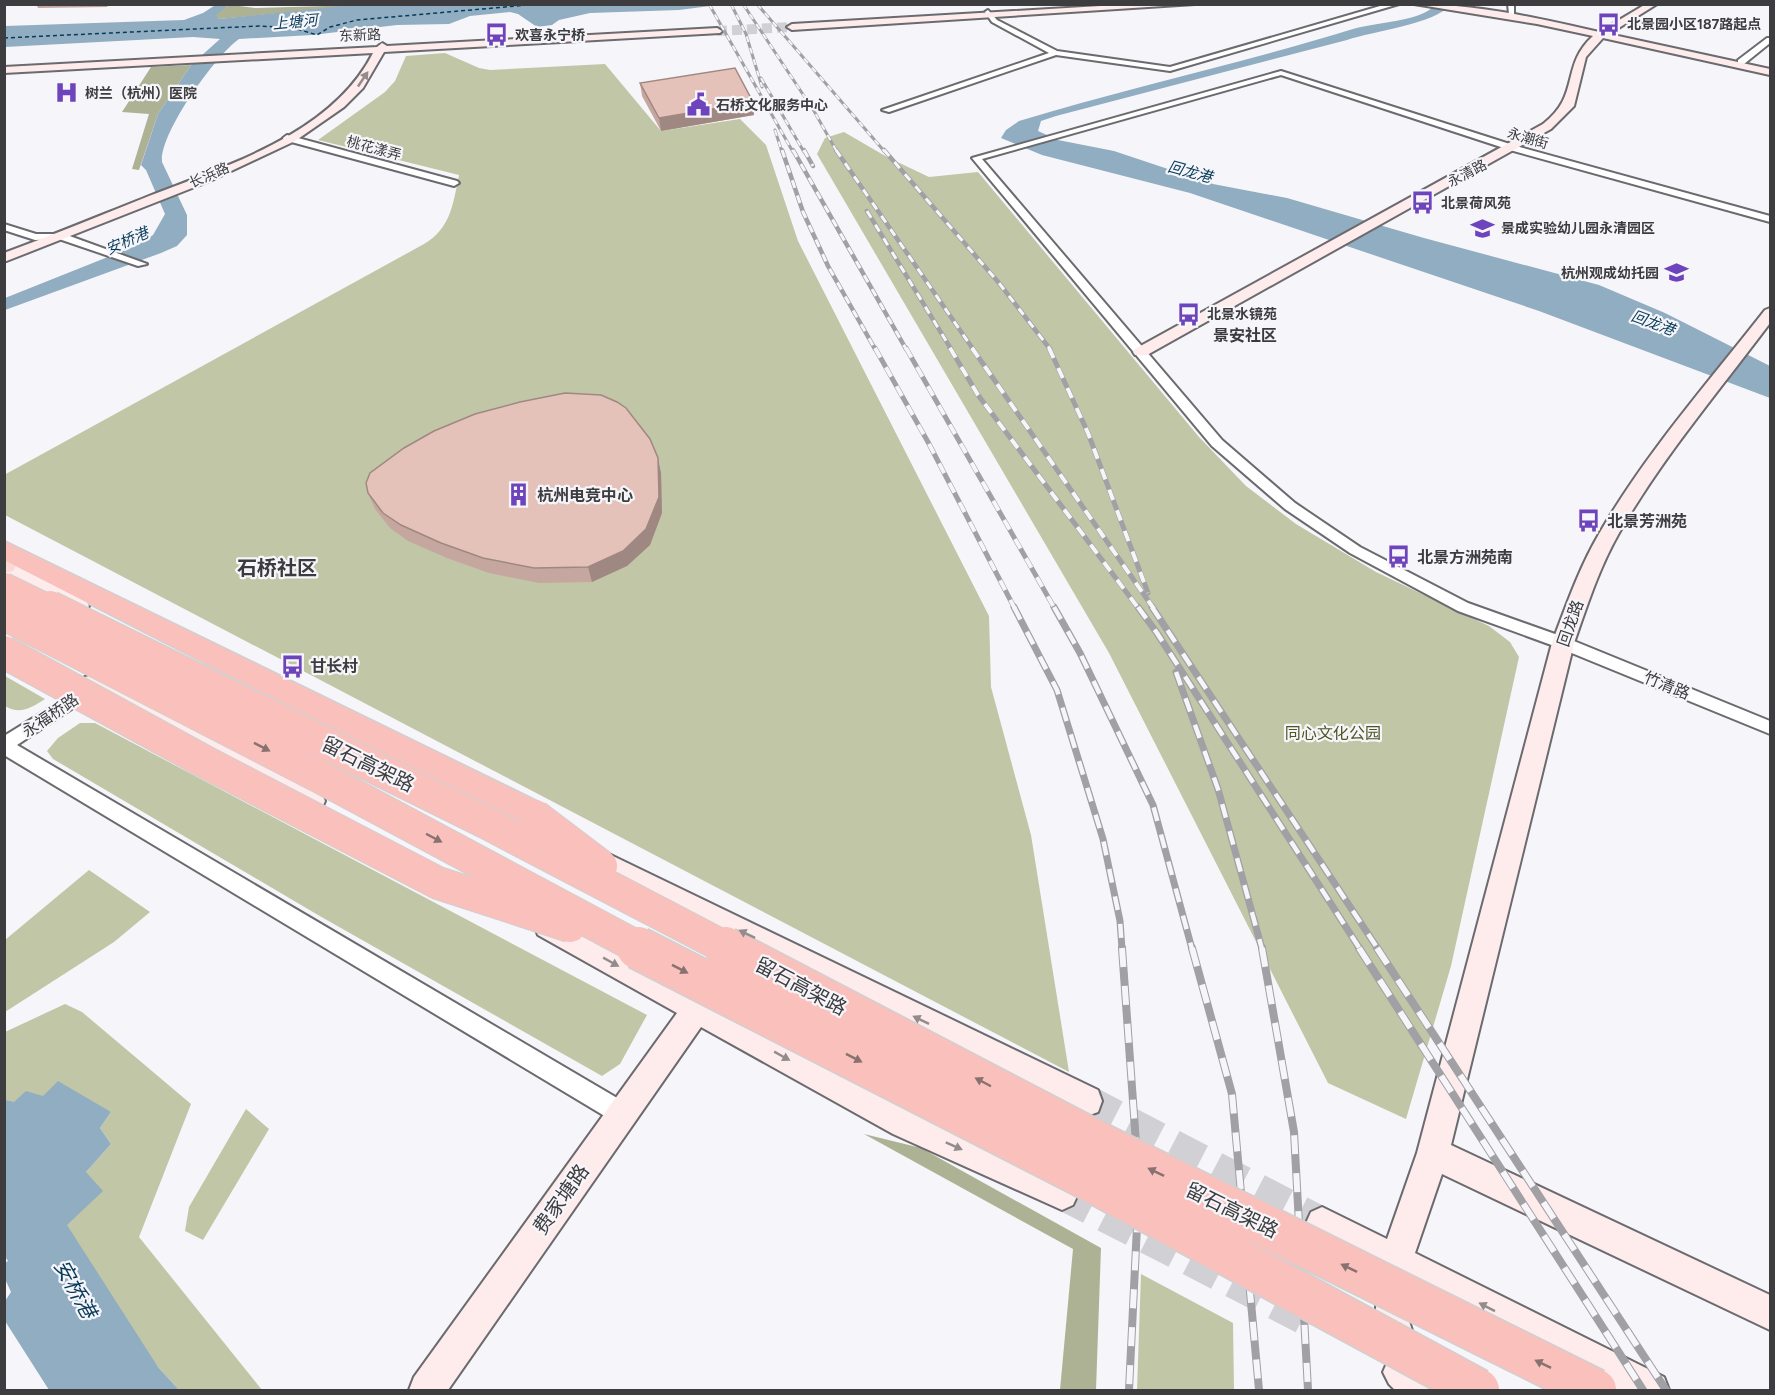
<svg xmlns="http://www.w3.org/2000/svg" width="1775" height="1395" font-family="Figtree,'Noto Sans SC',sans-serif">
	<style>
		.green { fill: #c1c6a7 }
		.forest { fill: #aeb294 }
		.water { fill: #91adc1 }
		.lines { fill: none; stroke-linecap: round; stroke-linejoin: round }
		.ferry { stroke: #073b58; stroke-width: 1.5; stroke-dasharray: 4 3; stroke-linecap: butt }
		.secondary-tunnel-far1 { stroke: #d1d0d4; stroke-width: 10; stroke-dasharray: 10 5; stroke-linecap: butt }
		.secondary-tunnel { stroke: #d1d0d4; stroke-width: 32; stroke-dasharray: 32 16; stroke-linecap: butt }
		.street-casing { stroke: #6b6a6e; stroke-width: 4 }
		.secondary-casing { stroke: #6b6a6e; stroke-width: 4 }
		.primary-casing { stroke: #d0d0d1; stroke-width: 2 }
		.highway-casing { stroke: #d0d0d1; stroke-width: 3 }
		.street { fill: #fff; fill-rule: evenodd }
		.secondary { fill: #fdeceb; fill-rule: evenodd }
		.primary { fill: #fbd9d7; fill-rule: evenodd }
		.highway { fill: #f9c0bc; fill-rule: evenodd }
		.rail-far4-casing { stroke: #a1a0a4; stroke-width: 3 }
		.rail-far3-casing { stroke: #a1a0a4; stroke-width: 4.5 }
		.rail-far2-casing { stroke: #a1a0a4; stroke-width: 5 }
		.rail-far1-casing { stroke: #a1a0a4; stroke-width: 7 }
		.rail-casing { stroke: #a1a0a4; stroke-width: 8 }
		.rail-far4 { stroke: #f6f5fa; stroke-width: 2; stroke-dasharray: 6; stroke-linecap: butt }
		.rail-far3 { stroke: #f6f5fa; stroke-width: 3; stroke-dasharray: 8; stroke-linecap: butt }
		.rail-far2 { stroke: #f6f5fa; stroke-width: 4; stroke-dasharray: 11; stroke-linecap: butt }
		.rail-far1 { stroke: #f6f5fa; stroke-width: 4.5; stroke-dasharray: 14; stroke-linecap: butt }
		.rail { stroke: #f6f5fa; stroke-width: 6; stroke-dasharray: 19; stroke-linecap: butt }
		.highway-bridge-far2-casing { stroke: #d0d0d1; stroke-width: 26; stroke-linecap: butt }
		.highway-bridge-far1-casing { stroke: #d0d0d1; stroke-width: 34; stroke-linecap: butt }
		.highway-bridge-casing { stroke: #d0d0d1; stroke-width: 45; stroke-linecap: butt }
		.highway-bridge-far2 { stroke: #f9c0bc; stroke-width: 24 }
		.highway-bridge-far1 { stroke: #f9c0bc; stroke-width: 32 }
		.highway-bridge { stroke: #f9c0bc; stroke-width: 42 }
		.wall { fill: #c5a79f }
		.shaded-wall { fill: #a08882 }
		.building { fill: #e5c2b9; stroke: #a08882; stroke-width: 1.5 }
		.oneway { fill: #938b8c }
		.oneway2 { fill: #887170 }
		.labels { text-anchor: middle; stroke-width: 4.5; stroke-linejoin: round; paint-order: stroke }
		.far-poi-label { font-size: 14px; font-weight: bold; fill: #3d3c3e; stroke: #f6f5fa; text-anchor: start }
		.far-street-label { font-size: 14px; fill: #3d3c3e; stroke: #f6f5fa }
		.far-water-label { font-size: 15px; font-style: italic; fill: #073b58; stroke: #f6f5fa }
		.far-quarter-label { font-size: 16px; font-weight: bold; fill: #3b3a3e; stroke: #f6f5fa }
		.poi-label { font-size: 16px; font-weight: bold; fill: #3d3c3e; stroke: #f6f5fa; text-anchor: start }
		.street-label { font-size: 16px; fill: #3d3c3e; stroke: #f6f5fa }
		.park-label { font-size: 16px; fill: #4f5421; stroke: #f6f5fa }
		.quarter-label { font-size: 20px; font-weight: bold; fill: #3b3a3e; stroke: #f6f5fa }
		.near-street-label { font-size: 20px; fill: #3d3c3e; stroke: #f6f5fa }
		.near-water-label { font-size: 21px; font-style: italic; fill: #073b58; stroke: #f6f5fa }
	</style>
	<rect width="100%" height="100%" fill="#f6f5fa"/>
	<g class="green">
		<path d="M445 53 479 68 490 70 605 64 661 131 740 119 766 145 798 241 989 616 991 687 1031 835 1069 1072 5 515 4 475 424 244C451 228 453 204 459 175L318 140 385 92 395 81 406 56Z"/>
		<path d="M844 132 887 157 929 177 978 172 1199 437 1246 486 1296 524 1376 572 1489 626 1510 642 1519 657 1451 966 1406 1119 1328 1083 1109 653 817 154 825 138Z"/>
		<path d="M5 676 45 699C31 708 20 715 5 706Z"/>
		<path d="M80 723H95L647 1015 620 1064 602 1076 318 915 53 759 47 751 58 738Z"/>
		<path d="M89 870 150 912 114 942 5 1012V940Z"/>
		<path d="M65 1004 82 1012 191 1104 139 1237 262 1390H179L158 1367 34 1251 86 1172 111 1144 100 1128 111 1112 43 1096 5 1110V1032Z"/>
		<path d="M246 1109 269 1129 203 1240 185 1231 189 1207Z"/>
		<path d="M1141 1274 1233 1323 1234 1390H1137Z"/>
	</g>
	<g class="forest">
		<path d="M232 5 255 8 362 5 219 19 215 15 224 7Z"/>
		<path d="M191 65 158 114 139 170 132 169 149 114 122 112 151 67Z"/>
		<path d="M864 1134 921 1148 1101 1248 1096 1390H1060L1073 1249Z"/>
	</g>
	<g class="water">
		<path d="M217 4 228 5 216 15 219 19 362 4 718 5 679 10 590 13 559 20 552 25 537 27 518 14 510 12 470 16 449 24 397 25 312 35 239 39C215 56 159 134 162 162L187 215V235L177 246 161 253 5 310V298L138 245 153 235 165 214 146 170 141 165 158 114 191 65 220 39 193 37 5 47V26L184 20 203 13Z"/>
		<path d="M1435 5H1450C1435 24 1373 31 1347 40L1056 116 1041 121 1038 131 1058 140 1114 151 1213 184 1287 198 1424 238 1599 285 1665 313 1770 366V398L1539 311 1190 193 1042 155 1001 138 1006 130 1019 121C1130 87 1243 63 1353 29 1376 22 1420 22 1435 5Z"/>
		<path d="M58 1081 111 1112 100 1128 111 1144 86 1172 103 1191 67 1225 158 1367 179 1390H49L5 1321V1301L11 1292 5 1279V1263L8 1261 4 1255 5 1100 14 1102 26 1091 43 1096Z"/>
	</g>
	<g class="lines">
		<path class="ferry" d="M4 38 259 26 294 28 317 35 330 27 357 20 539 4"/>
		<path class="secondary-tunnel-far1" d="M717 31 792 27"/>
		<g class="secondary-tunnel">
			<path d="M1087 1101 1322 1223"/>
			<path d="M1062 1194 1303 1318"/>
		</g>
		<defs>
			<g id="street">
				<path d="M1387 4H1399L1170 71 1056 55 889 112 882 110 1049 53 992 22 985 12 988 10 997 20 1057 51 1170 67Z"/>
				<path d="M1508 4H1514V15L1509 14Z"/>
				<path d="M1767 38H1770V43L1744 64H1738V60Z"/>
				<path d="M1281 71 1516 146 1770 216V222L1510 150 1281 75 982 159 1222 440 1295 503 1360 547 1468 603 1569 639 1770 721V734L1557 647 1458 611 1350 553 1285 509 1212 446 972 158Z"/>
				<path d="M287 135 457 181 459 183 454 186 284 140 283 138Z"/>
				<path d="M4 224 36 234H64L147 264 138 266 59 239 35 240 4 230Z"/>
				<path d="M85 686 93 692 91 696 17 745 629 1105 632 1113 629 1121 621 1124 613 1121 4 755V736Z"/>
			</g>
			<g id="secondary">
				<path d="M1134 4H1195L792 30 787 27 792 24Z"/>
				<path d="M1414 4C1476 4 1539 18 1599 32L1646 4H1657L1609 34 1770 69V75L1603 38 1586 57 1574 106 1551 129 1147 355H1135L1133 352 1135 349 1543 124C1581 95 1560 66 1593 36L1537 24Z"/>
				<path d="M717 28 722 31 720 33 384 52 363 88 344 107 295 141 210 181 4 262V253C53 235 101 215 149 196 228 165 332 134 373 53L4 73V67L377 47 382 43 387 46Z"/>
				<path d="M1770 308V323C1719 391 1661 459 1619 533 1599 568 1587 606 1574 643L1451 1145 1770 1295V1330L1442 1174 1415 1253 1664 1377 1669 1390H1615L1411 1286 1409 1321 1423 1365 1445 1377 1450 1390H1395L1389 1384 1383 1372 1387 1363 1375 1321 1379 1269 1311 1234 1306 1223 1311 1212 1322 1207 1387 1239 1417 1153 1552 643C1566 606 1579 568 1599 534 1645 454 1708 383 1765 310Z"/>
				<path d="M4 560 86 601 89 606 86 611H72L4 574Z"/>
				<path d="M93 675 322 794 325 801 322 808 313 811 304 808 85 689 82 683 85 677Z"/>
				<path d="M588 844 1098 1090 1102 1101 1098 1112 1087 1116 1076 1112 579 863 575 855 579 847Z"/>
				<path d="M548 915 915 1112 1073 1183 1078 1194 1073 1205 1062 1210 893 1134 701 1027 448 1390H409L414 1377 677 1013 538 935 535 927 538 919Z"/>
			</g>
			<path id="primary" d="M4 559 13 561 16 566 13 571 4 573Z"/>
			<path id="highway" d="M4 541 547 806 552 816 547 826 535 829 523 826 4 560Z"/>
		</defs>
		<use href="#street" class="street-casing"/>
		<use href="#secondary" class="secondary-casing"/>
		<use href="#primary" class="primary-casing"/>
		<use href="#highway" class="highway-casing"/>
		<use href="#street" class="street"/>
		<use href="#secondary" class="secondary"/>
		<use href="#primary" class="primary"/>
		<use href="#highway" class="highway"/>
		<defs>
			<g id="rail-far4">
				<path d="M709 4 793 152"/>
				<path d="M731 4 746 34 762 87"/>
				<path d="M743 4 814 111 837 152"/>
				<path d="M757 4 885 152"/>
				<path d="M761 78 804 152"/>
				<path d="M775 130 782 152"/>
			</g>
			<g id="rail-far3">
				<path d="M782 150 803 212 828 266 875 349"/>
				<path d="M793 150 906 349"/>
				<path d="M804 150 813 166"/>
				<path d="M836 150 973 349"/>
				<path d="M884 150 999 283 1050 349"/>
				<path d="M867 211 951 349"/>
			</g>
			<g id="rail-far2">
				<path d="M875 348 928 442 1015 609"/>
				<path d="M906 348 1055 609"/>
				<path d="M950 348 978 395 1139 609"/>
				<path d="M972 348 1154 609"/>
				<path d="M1049 348 1088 433 1148 593"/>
			</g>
			<g id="rail-far1">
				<path d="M1014 607 1057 690 1103 839 1120 921 1122 949"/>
				<path d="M1054 607 1080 653 1153 805 1192 949"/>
				<path d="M1138 607 1157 633 1360 949"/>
				<path d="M1152 607 1378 949"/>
				<path d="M1176 672 1218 789 1262 949"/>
			</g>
			<g id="rail">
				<path d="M1122 948 1139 1185 1129 1390"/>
				<path d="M1192 948 1232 1094 1259 1390"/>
				<path d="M1262 948 1294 1132 1308 1390"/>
				<path d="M1359 948 1643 1390"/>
				<path d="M1377 948 1666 1390"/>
			</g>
		</defs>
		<use href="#rail-far4" class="rail-far4-casing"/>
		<use href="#rail-far3" class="rail-far3-casing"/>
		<use href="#rail-far2" class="rail-far2-casing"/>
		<use href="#rail-far1" class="rail-far1-casing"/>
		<use href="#rail" class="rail-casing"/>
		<use href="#rail-far4" class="rail-far4"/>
		<use href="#rail-far3" class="rail-far3"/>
		<use href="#rail-far2" class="rail-far2"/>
		<use href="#rail-far1" class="rail-far1"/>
		<use href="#rail" class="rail"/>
		<defs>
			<path id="highway-bridge-far2" d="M4 585 53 609"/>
			<g id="highway-bridge-far1">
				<path d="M50 607 487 823 728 949"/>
				<path d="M4 614 320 777 641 949"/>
				<path d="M4 652 207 763 438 883 570 926"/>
				<path d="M535 816 601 866"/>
			</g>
			<g id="highway-bridge">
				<path d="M638 948 1081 1175 1478 1390"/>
				<path d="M725 948 1104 1146 1595 1390"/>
			</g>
		</defs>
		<use href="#highway-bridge-far2" class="highway-bridge-far2-casing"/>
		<use href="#highway-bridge-far1" class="highway-bridge-far1-casing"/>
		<use href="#highway-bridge" class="highway-bridge-casing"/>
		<use href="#highway-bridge-far2" class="highway-bridge-far2"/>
		<use href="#highway-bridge-far1" class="highway-bridge-far1"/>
		<use href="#highway-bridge" class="highway-bridge"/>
	</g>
	<g class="wall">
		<path d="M36 4H110L107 7 38 8Z"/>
		<path d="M640 83 754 115 661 131 642 96Z"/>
		<path d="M661 473 662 513 650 545 627 566 592 582 539 583 489 573 447 558 408 541 390 528 375 509 368 493Z"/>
	</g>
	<g class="shaded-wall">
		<path d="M753 102 754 115 661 131 659 118Z"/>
		<path d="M658 458 661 473 662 513 650 545 627 566 592 582 588 567Z"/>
	</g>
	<g class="building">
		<path d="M735 68 753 102 659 118 640 83Z"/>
		<path d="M565 393 601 395 617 402 626 408 650 439 658 458 659 497 646 529 623 551 588 567 534 568 483 558 441 543 401 525 383 513 368 493 366 483 370 473 404 448 434 431 475 414 520 402Z"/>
	</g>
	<defs><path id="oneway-solid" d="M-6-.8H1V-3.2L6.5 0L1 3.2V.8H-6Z" transform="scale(1.5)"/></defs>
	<g class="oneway">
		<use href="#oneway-solid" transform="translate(363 79) rotate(-56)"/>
		<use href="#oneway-solid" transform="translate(747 934) rotate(-154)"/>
		<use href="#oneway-solid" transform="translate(611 962) rotate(29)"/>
		<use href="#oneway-solid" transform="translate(921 1020) rotate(-154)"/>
		<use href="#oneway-solid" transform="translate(782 1056) rotate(29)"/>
		<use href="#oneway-solid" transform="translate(954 1146) rotate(24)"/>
		<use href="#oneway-solid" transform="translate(1487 1307) rotate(-153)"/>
	</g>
	<g class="oneway2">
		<use href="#oneway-solid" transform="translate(262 747) rotate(27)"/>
		<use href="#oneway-solid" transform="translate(434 838) rotate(28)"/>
		<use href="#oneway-solid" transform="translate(680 969) rotate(27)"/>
		<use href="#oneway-solid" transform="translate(854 1058) rotate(27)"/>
		<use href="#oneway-solid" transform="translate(983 1082) rotate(-152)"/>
		<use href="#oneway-solid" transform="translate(1156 1172) rotate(-154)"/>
		<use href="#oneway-solid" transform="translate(1349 1268) rotate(-154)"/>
		<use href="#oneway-solid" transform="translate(1543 1364) rotate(-154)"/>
	</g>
	<defs>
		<symbol id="bus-bare" viewBox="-9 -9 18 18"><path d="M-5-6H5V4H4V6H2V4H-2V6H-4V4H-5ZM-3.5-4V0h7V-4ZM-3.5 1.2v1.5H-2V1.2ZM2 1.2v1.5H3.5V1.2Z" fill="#6d44bc" stroke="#f6f5fa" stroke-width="2.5" paint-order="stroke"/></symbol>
		<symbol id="hospital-bare" viewBox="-9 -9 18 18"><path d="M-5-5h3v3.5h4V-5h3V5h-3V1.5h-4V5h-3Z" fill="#6d44bc" stroke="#f6f5fa" stroke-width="2.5" paint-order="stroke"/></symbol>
		<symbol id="civic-bare" viewBox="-9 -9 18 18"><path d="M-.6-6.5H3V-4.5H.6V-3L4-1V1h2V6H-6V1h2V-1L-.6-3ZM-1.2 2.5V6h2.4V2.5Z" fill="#6d44bc" stroke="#f6f5fa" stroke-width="2.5" paint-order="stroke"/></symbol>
		<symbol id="school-bare" viewBox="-9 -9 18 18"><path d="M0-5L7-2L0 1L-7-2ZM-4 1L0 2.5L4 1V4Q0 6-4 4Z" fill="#6d44bc" stroke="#f6f5fa" stroke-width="2.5" paint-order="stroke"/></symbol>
		<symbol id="building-bare" viewBox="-9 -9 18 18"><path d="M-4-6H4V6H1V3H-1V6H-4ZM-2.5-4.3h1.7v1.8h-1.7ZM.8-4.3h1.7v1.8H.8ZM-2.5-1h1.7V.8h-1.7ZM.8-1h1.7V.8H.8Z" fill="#6d44bc" stroke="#f6f5fa" stroke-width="2.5" paint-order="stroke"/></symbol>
	</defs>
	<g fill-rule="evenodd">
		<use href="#bus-bare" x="1592" y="8" width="33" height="33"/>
		<use href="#bus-bare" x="480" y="18" width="33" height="33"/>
		<use href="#hospital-bare" x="50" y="76" width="33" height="33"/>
		<use href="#civic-bare" x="682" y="88" width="33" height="33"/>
		<use href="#bus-bare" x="1406" y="186" width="33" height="33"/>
		<use href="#school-bare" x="1466" y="212" width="33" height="33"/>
		<use href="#school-bare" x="1660" y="256" width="33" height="33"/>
		<use href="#bus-bare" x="1172" y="298" width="33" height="33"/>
		<use href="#building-bare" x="502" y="478" width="33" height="33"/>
		<use href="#bus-bare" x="1572" y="504" width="33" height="33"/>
		<use href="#bus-bare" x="1382" y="540" width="33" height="33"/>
		<use href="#bus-bare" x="276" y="650" width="33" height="33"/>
	</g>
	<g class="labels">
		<g class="far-poi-label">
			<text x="1627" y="29">北景园小区187路起点</text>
			<text x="515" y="40">欢喜永宁桥</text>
			<text x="85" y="98">树兰（杭州）医院</text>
			<text x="716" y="110">石桥文化服务中心</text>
			<text x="1441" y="208">北景荷风苑</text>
			<text x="1501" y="233">景成实验幼儿园永清园区</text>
			<text x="1659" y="278" text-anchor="end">杭州观成幼托园</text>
			<text x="1207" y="319">北景水镜苑</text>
		</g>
		<g class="far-street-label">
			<text transform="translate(360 35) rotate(-3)" y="5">东新路</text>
			<text transform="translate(1528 138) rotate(16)" y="5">永潮街</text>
			<text transform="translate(374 148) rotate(15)" y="5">桃花漾弄</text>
			<text transform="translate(1467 173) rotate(-28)" y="5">永清路</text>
			<text transform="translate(209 175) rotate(-24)" y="5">长浜路</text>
		</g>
		<g class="far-water-label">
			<text transform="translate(295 22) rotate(-5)" y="5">上塘河</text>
			<text transform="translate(1190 172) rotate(15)" y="5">回龙港</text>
			<text transform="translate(127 241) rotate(-24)" y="5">安桥港</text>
			<text transform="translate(1653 323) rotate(20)" y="5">回龙港</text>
		</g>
		<g class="far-quarter-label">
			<text x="1245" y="341">景安社区</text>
		</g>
		<g class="poi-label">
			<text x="537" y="501">杭州电竞中心</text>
			<text x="1607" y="527">北景芳洲苑</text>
			<text x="1417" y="563">北景方洲苑南</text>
			<text x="310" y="672">甘长村</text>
		</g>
		<g class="street-label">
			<text transform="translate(1570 623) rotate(-71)" y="6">回龙路</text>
			<text transform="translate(1667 685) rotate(22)" y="6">竹清路</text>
			<text transform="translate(50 715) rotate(-34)" y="6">永福桥路</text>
		</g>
		<g class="park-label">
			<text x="1333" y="739">同心文化公园</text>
		</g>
		<g class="quarter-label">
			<text x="277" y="575">石桥社区</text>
		</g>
		<g class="near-street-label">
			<text transform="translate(368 764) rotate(26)" y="7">留石高架路</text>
			<text transform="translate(801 986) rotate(28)" y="7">留石高架路</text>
			<text transform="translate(561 1199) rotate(-55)" y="7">费家塘路</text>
			<text transform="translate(1232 1210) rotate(26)" y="7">留石高架路</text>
		</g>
		<g class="near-water-label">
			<text transform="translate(75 1289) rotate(61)" y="7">安桥港</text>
		</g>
	</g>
	<rect width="1775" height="1395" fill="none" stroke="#3d3c3e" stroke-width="12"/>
</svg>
